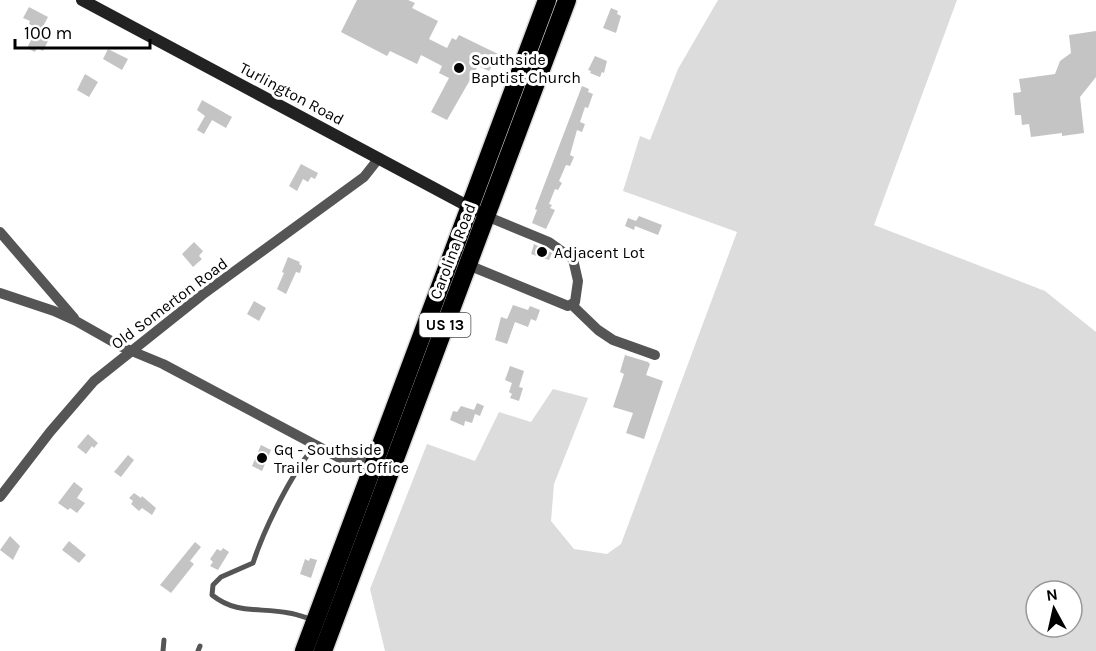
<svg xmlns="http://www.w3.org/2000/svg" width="1096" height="651" font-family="Karla,sans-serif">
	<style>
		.green { fill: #dcdcdc; fill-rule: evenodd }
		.building { fill: #c4c4c4 }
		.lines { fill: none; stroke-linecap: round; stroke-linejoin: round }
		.highway-casing { stroke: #dbdbdb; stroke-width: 21 }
		.lane { stroke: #555; stroke-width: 5 }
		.street { stroke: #555; stroke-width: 10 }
		.secondary { stroke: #222; stroke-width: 12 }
		.highway { stroke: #000; stroke-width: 18 }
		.poi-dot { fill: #000; stroke: #fff; stroke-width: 2 }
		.labels { text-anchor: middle; stroke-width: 6; stroke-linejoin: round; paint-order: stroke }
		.shield { fill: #fff; stroke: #4c4c4c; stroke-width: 1.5 }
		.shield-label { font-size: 15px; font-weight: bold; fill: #000 }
		.poi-label { font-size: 16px; fill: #000; stroke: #fff; text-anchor: start }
		.street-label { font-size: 16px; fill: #000; stroke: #fff }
	</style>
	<rect width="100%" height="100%" fill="#fff"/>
	<path class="green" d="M718 0H957L874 225 1045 291 1096 332V651H385L370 589 427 444 475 461 499 412 531 422 553 389 588 398 554 484 551 521 574 549 607 554 621 544 737 232 623 191 640 136 650 140 678 69ZM1036 591H1072V627H1036Z"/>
	<g class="building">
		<path d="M357 0H408L415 3 412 8 438 21 429 39 447 48 452 38 456 40 459 35 498 54 497 58 489 71 478 66 447 120 431 112 449 78 439 73 442 66 421 55 417 64 390 51 387 56 341 32Z"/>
		<path d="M29 7 48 17 41 30 29 24 30 21 23 18Z"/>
		<path d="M611 8 618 11 617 14 621 16 616 33 603 28Z"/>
		<path d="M1096 31V77L1080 97 1084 133 1062 136V133L1031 137 1029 124 1022 125 1021 115H1015L1013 93 1021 92 1019 79 1055 74 1060 61 1071 53 1069 35Z"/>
		<path d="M34 34 48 41 43 51 37 48 35 52 27 48Z"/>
		<path d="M108 49 128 59 122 70 103 59Z"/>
		<path d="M595 56 607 61 604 73 602 72 600 77 590 73 591 71 588 70Z"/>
		<path d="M85 74 98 82 89 97 77 90Z"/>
		<path d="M582 86 589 89 588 92 593 94 588 108 585 107 580 122 585 124 582 132 577 130 570 155 574 157 570 166 566 165 559 181 562 183 558 190 555 189 549 204 552 205 550 208 555 210 546 229 532 223 537 210 535 209Z"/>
		<path d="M202 100 232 117 226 128 212 120 204 134 197 130 205 116 197 110Z"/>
		<path d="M301 164 318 173 315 179 311 177 308 182 303 179 297 191 289 186Z"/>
		<path d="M639 216 662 225 658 235 635 226 634 230 625 226 628 218 636 221Z"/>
		<path d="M194 242 203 251 199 256 202 259 193 267 182 254Z"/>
		<path d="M534 244 552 253 549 260 531 254Z"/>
		<path d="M288 257 300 262 299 264 302 266 300 273 296 272 286 294 277 289 284 273 282 272Z"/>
		<path d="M254 301 266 308 259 321 247 314Z"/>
		<path d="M513 305 528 310 530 306 540 310 536 321 531 319 528 327 515 322 507 344 495 340 501 317 507 319Z"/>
		<path d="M625 355 648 362 650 364 646 375 663 381 644 439 626 433 633 413 613 407 624 374 620 372Z"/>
		<path d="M510 366 524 371 519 387 523 388 519 401 510 398 512 394 509 392 512 383 505 380Z"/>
		<path d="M477 403 484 406 480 416 475 414 472 423 465 421 464 426 450 420 453 411 457 412 461 406 474 410Z"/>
		<path d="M88 434 98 443 94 448 92 446 86 454 77 447Z"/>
		<path d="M261 445 271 450 262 471 252 466Z"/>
		<path d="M128 455 134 460 121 477 114 472Z"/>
		<path d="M74 482 83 489 77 498 85 503 77 513 70 508 68 510 58 503Z"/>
		<path d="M134 493 141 498 142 496 156 508 152 515 142 508 139 511 131 504 133 501 129 498Z"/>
		<path d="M10 536 20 546 13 560 0 550Z"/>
		<path d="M69 541 86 555 79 563 62 550Z"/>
		<path d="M195 542 201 547 190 561 194 564 171 593 160 585Z"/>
		<path d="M223 548 229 552 218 570 210 566 213 562 210 559 217 549 221 551Z"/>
		<path d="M310 558 317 560 311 578 300 574 305 559 309 561Z"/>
	</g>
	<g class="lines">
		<defs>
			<g id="highway">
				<path d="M304 651 547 0"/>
				<path d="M323 651 567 0"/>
			</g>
		</defs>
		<use href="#highway" class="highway-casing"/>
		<g class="lane">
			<path d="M311 619C304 617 296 614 289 613 260 607 237 615 212 595L213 585 221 577 253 563C264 529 292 472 315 446"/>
			<path d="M163 651 164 640"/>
			<path d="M198 651 200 646"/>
		</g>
		<g class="street">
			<path d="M0 232 74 318"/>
			<path d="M468 265 568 306 575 302 578 281 573 259 549 242 486 216"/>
			<path d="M0 293 54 311 76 321 122 347 163 364 340 458 375 464"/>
			<path d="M572 305 598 330 613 340 655 355"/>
			<path d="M0 497 50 432 94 381 202 295 364 177 379 158"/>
		</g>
		<path class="secondary" d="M82 0 475 210"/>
		<use href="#highway" class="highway"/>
	</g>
	<g class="poi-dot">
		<circle cx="459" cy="68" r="6"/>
		<circle cx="542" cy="252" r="6"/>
		<circle cx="262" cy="458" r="6"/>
	</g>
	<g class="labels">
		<rect class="shield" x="419.5" y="313" width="51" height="24" rx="4.5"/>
		<g class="shield-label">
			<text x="445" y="330">US 13</text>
		</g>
		<g class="poi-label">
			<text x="471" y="65">Southside<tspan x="471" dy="18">Baptist Church</tspan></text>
			<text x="554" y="258">Adjacent Lot</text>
			<text x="274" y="455">Gq - Southside<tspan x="274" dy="18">Trailer Court Office</tspan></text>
		</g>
		<g class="street-label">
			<text transform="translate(292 93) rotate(28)" y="6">Turlington Road</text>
			<text transform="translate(452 251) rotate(-69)" y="6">Carolina Road</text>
			<text transform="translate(169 303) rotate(-37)" y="6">Old Somerton Road</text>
		</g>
	</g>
	<g transform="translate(1054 609) rotate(352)"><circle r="28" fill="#ffffff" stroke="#999999" stroke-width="1.5"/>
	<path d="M0-4.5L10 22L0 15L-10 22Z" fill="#000000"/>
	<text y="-9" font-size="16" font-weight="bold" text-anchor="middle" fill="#000000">N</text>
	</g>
	<path d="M15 39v9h135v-9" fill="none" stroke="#000000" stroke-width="3"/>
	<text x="24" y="39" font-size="18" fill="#000000" stroke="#ffffff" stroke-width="4.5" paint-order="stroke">100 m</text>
</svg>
